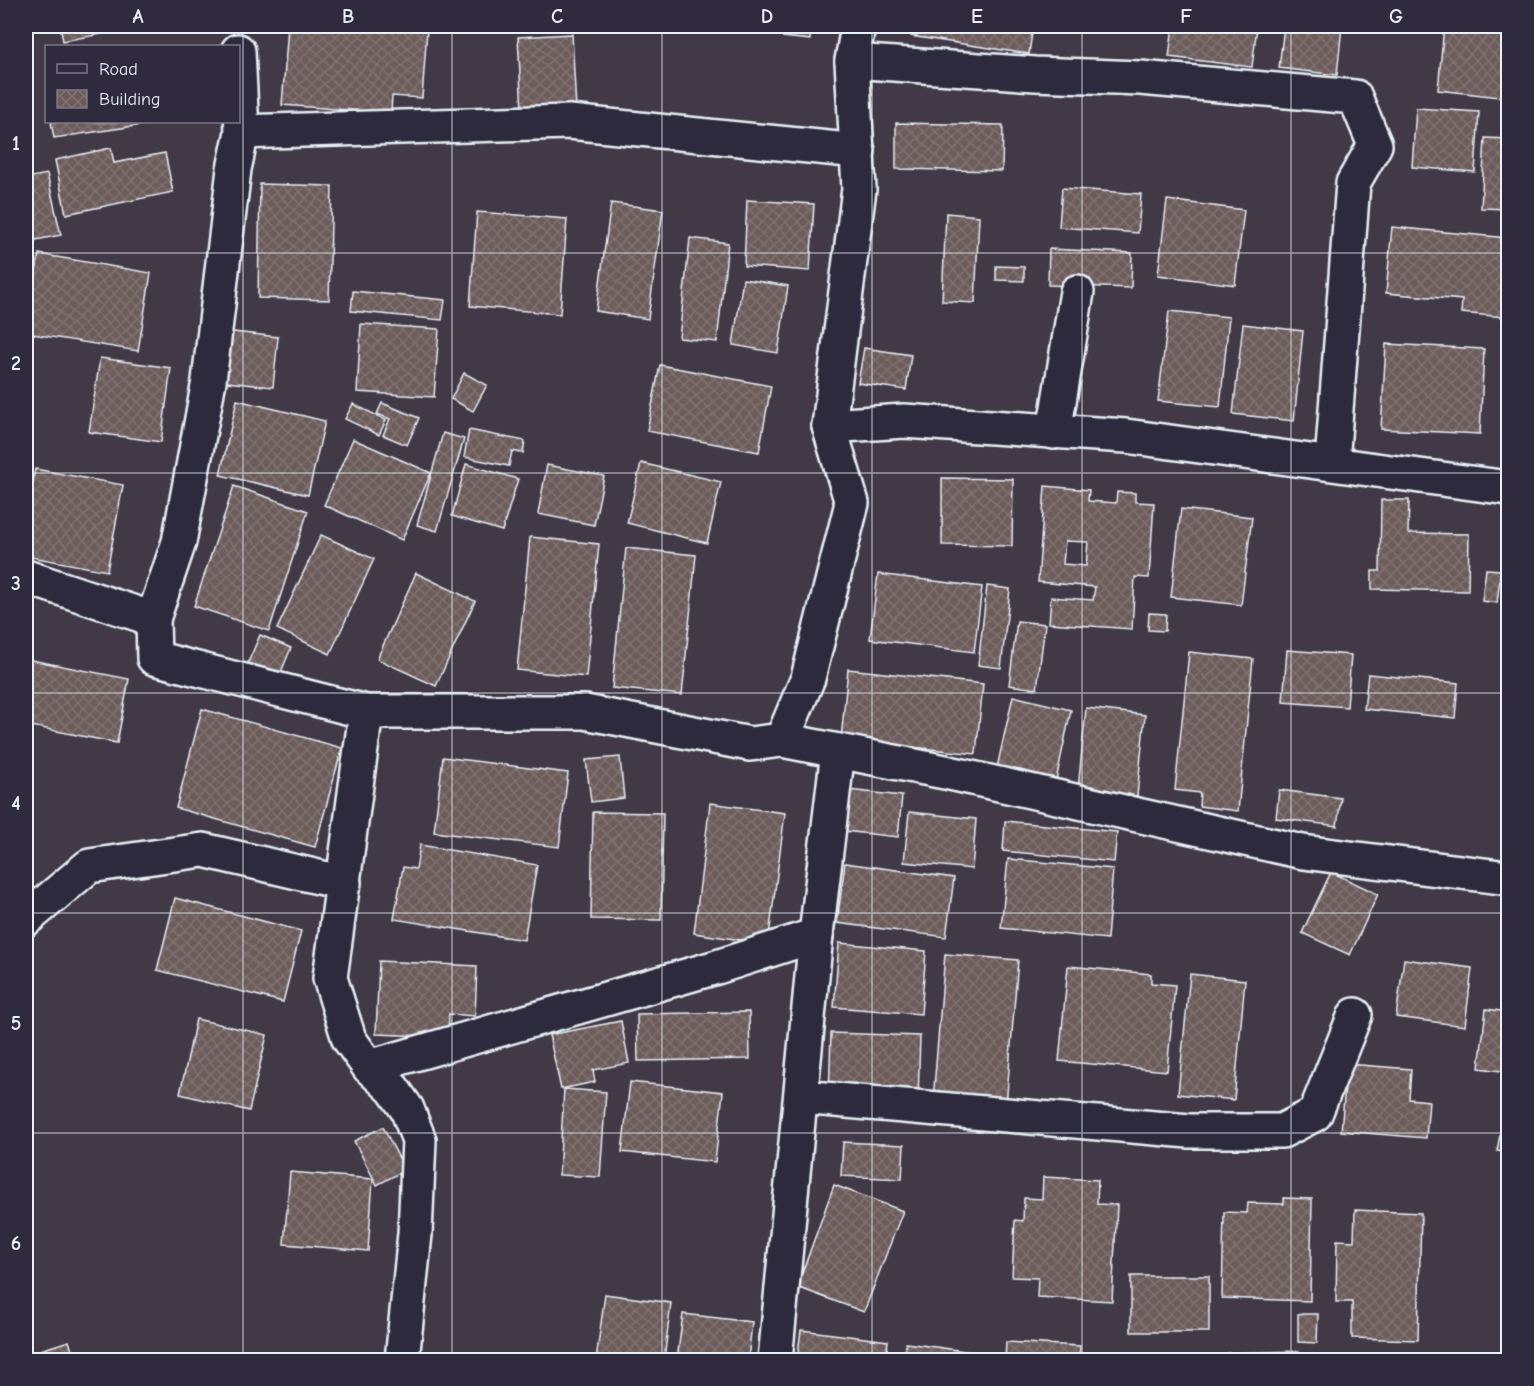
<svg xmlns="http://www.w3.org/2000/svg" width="1534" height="1386" font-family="'Comic Neue',sans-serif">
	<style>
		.building { fill: url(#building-cross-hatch); stroke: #e8f1f8; stroke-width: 1.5; fill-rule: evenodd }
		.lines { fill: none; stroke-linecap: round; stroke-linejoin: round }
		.minor-casing { stroke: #e8f1f8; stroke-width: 38 }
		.minor { stroke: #2f2a3d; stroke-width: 33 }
		.grid { fill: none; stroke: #e8f1f8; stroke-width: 1.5; stroke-opacity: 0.55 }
		.neatline { fill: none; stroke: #e8f1f8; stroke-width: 2 }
		.grid-label { font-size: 20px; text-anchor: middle; font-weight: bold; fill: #e8f1f8 }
	</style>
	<defs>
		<pattern id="building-cross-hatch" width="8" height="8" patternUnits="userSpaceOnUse" patternTransform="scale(1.5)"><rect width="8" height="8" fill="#6c5b5a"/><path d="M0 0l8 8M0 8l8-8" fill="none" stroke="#817372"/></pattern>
	</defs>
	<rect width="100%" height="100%" fill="#413946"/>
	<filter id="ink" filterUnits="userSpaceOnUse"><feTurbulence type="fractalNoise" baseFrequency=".0167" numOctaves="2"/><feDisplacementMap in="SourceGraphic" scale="12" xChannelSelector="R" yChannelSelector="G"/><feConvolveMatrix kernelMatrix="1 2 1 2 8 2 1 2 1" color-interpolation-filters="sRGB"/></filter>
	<g filter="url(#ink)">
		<g class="building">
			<path d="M60 26H123L124 30 63 41Z"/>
			<path d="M288 26H380L427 29 422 98 392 96 391 113 282 105Z"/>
			<path d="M785 26H811L810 40 783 37Z"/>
			<path d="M912 26H1033L1029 54 911 36Z"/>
			<path d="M1173 26H1257L1252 67 1169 57Z"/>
			<path d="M1284 26H1342L1337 75 1279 68Z"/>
			<path d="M1444 26 1508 29V98L1438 90Z"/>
			<path d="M572 34 576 109 522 111 518 37Z"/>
			<path d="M1416 108 1479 112 1475 172 1412 167Z"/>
			<path d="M51 122H155V123L54 138Z"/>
			<path d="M896 123 1003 125 1002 171 896 169Z"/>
			<path d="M1485 138 1508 139V209L1481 208Z"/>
			<path d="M111 148 114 163 165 153 173 192 66 214 55 160Z"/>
			<path d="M47 174 61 235 26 242V178Z"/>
			<path d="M260 184 332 186 329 300 258 298Z"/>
			<path d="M1062 188 1141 194 1138 233 1059 227Z"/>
			<path d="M747 200 814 204 810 271 744 266Z"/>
			<path d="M1167 200 1244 210 1235 285 1158 275Z"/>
			<path d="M611 203 663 210 648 319 596 311Z"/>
			<path d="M477 212 567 219 560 314 470 306Z"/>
			<path d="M946 213 979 216 975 303 942 301Z"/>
			<path d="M1392 227 1508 238V305H1505L1504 317 1461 313 1462 300 1386 293Z"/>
			<path d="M690 238 728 243 717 342 679 338Z"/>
			<path d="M1049 249 1132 253 1131 288 1048 285Z"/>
			<path d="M39 254 151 273 138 351 26 333Z"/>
			<path d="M996 266 1024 267V281L996 280Z"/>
			<path d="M743 279 788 286 778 353 733 345Z"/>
			<path d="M353 291 445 300 442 320 351 311Z"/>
			<path d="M1169 311 1229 317 1220 407 1158 401Z"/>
			<path d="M361 324 439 329 434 397 357 392Z"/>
			<path d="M1243 324 1303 331 1294 421 1233 414Z"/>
			<path d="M224 331 278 337 273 387 218 381Z"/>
			<path d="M1386 344 1484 349 1480 434 1381 429Z"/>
			<path d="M864 348 911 355 906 390 858 383Z"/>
			<path d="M100 358 171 368 161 442 89 432Z"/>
			<path d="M660 365 771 386 759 452 647 431Z"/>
			<path d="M464 373 487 385 473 411 451 399Z"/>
			<path d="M237 400 325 421 308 495 220 475Z"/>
			<path d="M382 403 419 418 407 445 383 435 390 419 377 414Z"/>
			<path d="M353 404 386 420 379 435 345 419Z"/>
			<path d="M469 430 525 441 523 453 512 451 509 466 464 457Z"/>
			<path d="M443 433 464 439 437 531 417 525Z"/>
			<path d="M353 439 431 473 402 540 324 505Z"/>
			<path d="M641 463 721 482 707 543 627 523Z"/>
			<path d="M466 464 518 479 502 531 452 516Z"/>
			<path d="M547 465 604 476 594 525 538 514Z"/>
			<path d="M35 469 123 485 107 571 26 556V521Z"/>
			<path d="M942 478 1013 479 1012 546 942 545Z"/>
			<path d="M234 486 308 511 269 631 194 606Z"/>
			<path d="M1045 486 1089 490 1088 501 1116 503 1117 492 1135 493V502L1154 503 1149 578 1135 577 1132 629 1049 623 1051 597 1093 600 1095 587 1038 582ZM1065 541 1088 542 1086 566 1063 564Z"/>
			<path d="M1381 500H1409L1408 533 1469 534 1468 591 1372 589V571H1380Z"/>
			<path d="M1181 509 1252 517 1241 605 1171 597Z"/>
			<path d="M321 535 374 559 330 654 277 629Z"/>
			<path d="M530 537 599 544 586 677 517 670Z"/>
			<path d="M626 548 696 555 682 695 612 688Z"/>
			<path d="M1486 569 1501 570 1497 603 1482 601Z"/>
			<path d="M416 573 475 601 436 686 377 659Z"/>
			<path d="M878 574 982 587 974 652 870 639Z"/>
			<path d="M987 586 1010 589 1001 668 978 665Z"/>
			<path d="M1149 613 1166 614 1165 631 1148 630Z"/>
			<path d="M1017 621 1045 624 1037 689 1009 685Z"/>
			<path d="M260 635 291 648 279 677 247 665Z"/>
			<path d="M1287 650 1351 655 1347 707 1283 702Z"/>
			<path d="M1189 652 1253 659 1238 811 1199 806 1200 793 1175 790Z"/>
			<path d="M26 659 129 679 117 743 26 725Z"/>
			<path d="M848 669 983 684 976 754 841 739Z"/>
			<path d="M1368 674 1458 683 1455 718 1364 709Z"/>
			<path d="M1013 696 1071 710 1055 785 996 772Z"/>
			<path d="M1086 708 1145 715 1137 796 1078 790Z"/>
			<path d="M202 709 342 748 315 847 176 808Z"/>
			<path d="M443 757 568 773 559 847 434 832Z"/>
			<path d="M620 757 624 798 591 802 586 760Z"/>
			<path d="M848 790 902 796 898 837 844 831Z"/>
			<path d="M1279 790 1341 798 1337 826 1276 818Z"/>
			<path d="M710 803 785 813 768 944 694 933Z"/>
			<path d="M593 812 663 813 661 920 591 919Z"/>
			<path d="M909 812 976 819 972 869 904 862Z"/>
			<path d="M1005 821 1117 832 1114 862 1003 851Z"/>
			<path d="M420 845 537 865 524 940 394 919 403 867 416 869Z"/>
			<path d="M1008 859 1113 869 1107 939 1001 928Z"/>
			<path d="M845 863 954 878 946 937 837 923Z"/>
			<path d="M1331 872 1378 894 1350 955 1302 933Z"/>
			<path d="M175 898 301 931 283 1002 157 970Z"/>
			<path d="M839 943 926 951 921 1014 834 1007Z"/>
			<path d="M945 954 1018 960 1006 1106 933 1100Z"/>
			<path d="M1404 959 1472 968 1465 1026 1396 1017Z"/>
			<path d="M379 961 477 966 475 1016 449 1014 448 1037 376 1034Z"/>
			<path d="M1068 966 1151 974V983L1175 985 1167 1071 1059 1061Z"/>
			<path d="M1190 974 1245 980 1234 1100 1178 1094Z"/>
			<path d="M1486 1009 1508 1012V1072L1479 1068Z"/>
			<path d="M749 1012 750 1059 638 1061 637 1014Z"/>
			<path d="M196 1019 267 1035 249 1111 180 1094Z"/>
			<path d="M621 1021 629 1063 593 1070 595 1082 561 1089 549 1035Z"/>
			<path d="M831 1033 920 1036 918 1100 829 1097Z"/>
			<path d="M1347 1064 1411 1069 1409 1099 1429 1101 1426 1138 1341 1131Z"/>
			<path d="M630 1082 723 1092 715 1162 622 1152Z"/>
			<path d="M564 1089 606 1092 600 1177 559 1175Z"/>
			<path d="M1508 1092V1153L1497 1151Z"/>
			<path d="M383 1127 405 1170 377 1185 354 1141Z"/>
			<path d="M843 1142 904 1145 902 1179 841 1176Z"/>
			<path d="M290 1172 373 1179 368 1251 284 1244Z"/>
			<path d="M1043 1177 1098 1180 1097 1204 1117 1205 1112 1301 1037 1297 1038 1278 1012 1277 1015 1220 1023 1221 1024 1198 1042 1199Z"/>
			<path d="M834 1185 903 1211 864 1312 797 1287Z"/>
			<path d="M1284 1198 1312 1199 1310 1301 1222 1298 1224 1212 1247 1213 1248 1203 1284 1204Z"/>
			<path d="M1355 1210 1421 1213 1418 1340 1352 1338V1302H1336L1337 1240 1354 1241Z"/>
			<rect x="1131" y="1276" width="78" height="56"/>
			<path d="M605 1294 671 1303 664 1360H596Z"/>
			<path d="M683 1314 752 1322 748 1360H677Z"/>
			<path d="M1298 1314H1318L1317 1343 1298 1342Z"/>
			<path d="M801 1330 888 1341 886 1360H797Z"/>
			<path d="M69 1341 75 1360H33L31 1353Z"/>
			<path d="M1006 1342 1080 1346 1079 1360H1005Z"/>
			<path d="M906 1343 986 1354 985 1360H904Z"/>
			<path d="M1299 1351 1300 1360H1228V1353Z"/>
		</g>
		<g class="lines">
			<defs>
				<g id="minor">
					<path d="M852 61 1035 74 1140 78 1355 97 1375 145 1353 183 1332 463"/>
					<path d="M242 132 569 122 858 151"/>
					<path d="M829 426 904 421 1126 436 1508 488"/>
					<path d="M1054 432 1077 292"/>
					<path d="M26 577 153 619 154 658 366 712H585L750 744 782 740 945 772 1303 852 1508 878"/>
					<path d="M153 619 179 542 209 381 234 169 242 132 238 51"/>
					<path d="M366 712 330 978 349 1039 369 1067 393 1089 407 1109 419 1140 415 1234 402 1360"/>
					<path d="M782 740 808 678 852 503 829 426 859 189 852 61 858 26"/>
					<path d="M26 919 89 866 203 850 344 883"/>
					<path d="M369 1067 717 967 816 935 838 751"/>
					<path d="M801 1097 1189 1131H1282L1315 1114 1355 1015"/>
					<path d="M775 1360 816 935"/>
				</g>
			</defs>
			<use href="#minor" class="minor-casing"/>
			<use href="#minor" class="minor"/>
		</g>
	</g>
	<path class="grid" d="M243 26V1360M452 26V1360M662 26V1360M872 26V1360M1082 26V1360M1291 26V1360M26 253H1508M26 473H1508M26 693H1508M26 913H1508M26 1133H1508"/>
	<rect width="1534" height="1386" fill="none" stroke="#2f2a3d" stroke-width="66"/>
	<rect x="45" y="45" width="195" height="78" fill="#2f2a3d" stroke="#797a88" stroke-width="1.5"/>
	<rect x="57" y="64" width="30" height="9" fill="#2f2a3d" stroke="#797a88" stroke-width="1.5"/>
	<text x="99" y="75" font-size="18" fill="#e8f1f8">Road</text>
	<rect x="57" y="90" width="30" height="18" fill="url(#building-cross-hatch)" stroke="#797a88" stroke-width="1.5"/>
	<text x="99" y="105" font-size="18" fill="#e8f1f8">Building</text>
	<rect x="33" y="33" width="1468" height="1320" class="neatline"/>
	<g class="grid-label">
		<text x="138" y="23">A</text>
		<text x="348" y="23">B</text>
		<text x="557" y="23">C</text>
		<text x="767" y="23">D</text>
		<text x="977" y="23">E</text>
		<text x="1186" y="23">F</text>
		<text x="1396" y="23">G</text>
		<text x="16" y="150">1</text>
		<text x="16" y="370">2</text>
		<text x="16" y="590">3</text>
		<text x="16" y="810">4</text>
		<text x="16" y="1030">5</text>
		<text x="16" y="1250">6</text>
	</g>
</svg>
